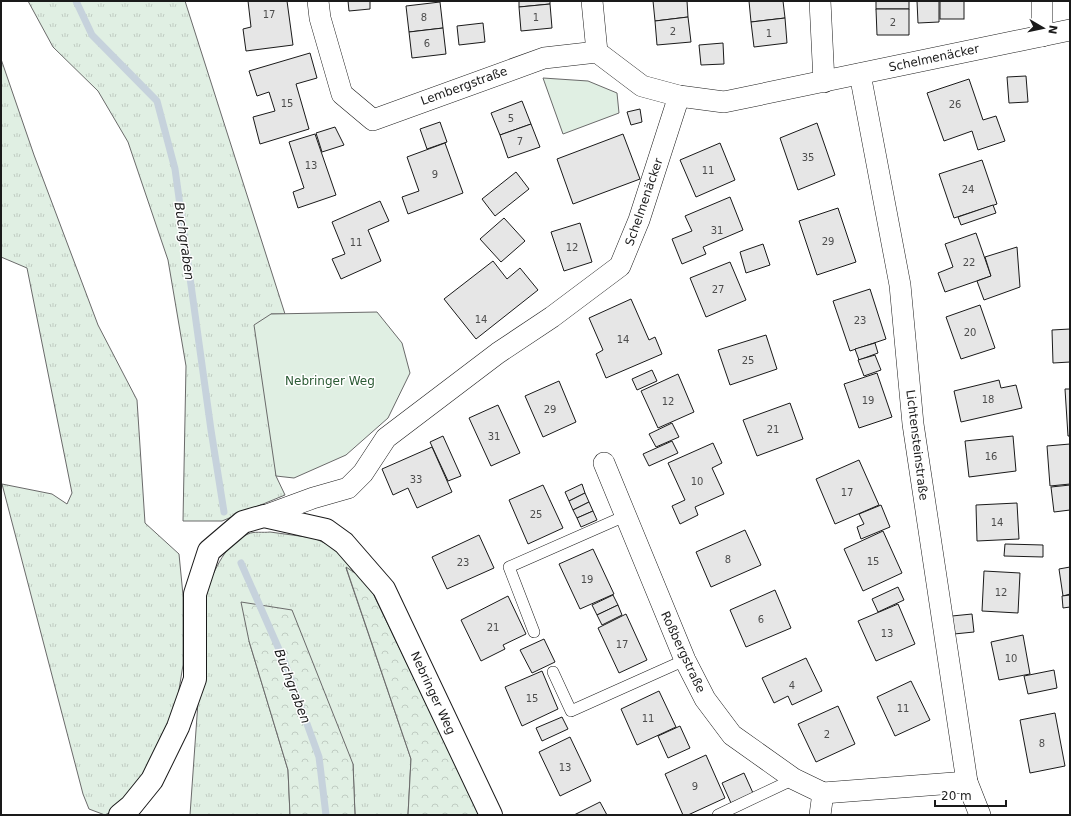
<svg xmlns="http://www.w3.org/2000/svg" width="1071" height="816" font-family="'DejaVu Sans',sans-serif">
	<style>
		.grass { fill: url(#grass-tufts); stroke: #6a6a6a }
		.forest { fill: url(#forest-crowns); stroke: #6a6a6a }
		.park { fill: #e0efe3; stroke: #6a6a6a }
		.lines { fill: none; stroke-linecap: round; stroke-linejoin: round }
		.stream { stroke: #c6d2dc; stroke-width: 7 }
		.building { fill: #e6e6e6; stroke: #1a1a1a }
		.service-casing { stroke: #1a1a1a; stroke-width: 12 }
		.minor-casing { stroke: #1a1a1a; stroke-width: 22 }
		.tertiary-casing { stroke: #1a1a1a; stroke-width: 24 }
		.service { stroke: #fff; stroke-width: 11 }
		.minor { stroke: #fff; stroke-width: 21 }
		.tertiary { stroke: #fff; stroke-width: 22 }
		.labels { text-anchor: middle; stroke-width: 3; stroke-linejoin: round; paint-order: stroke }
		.number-label { font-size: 10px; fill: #4d4d4d }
		.street-label { font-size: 12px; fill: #1a1a1a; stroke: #fff }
		.park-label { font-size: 12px; fill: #2b5a34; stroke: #fff }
		.water-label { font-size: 13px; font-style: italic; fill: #1a1a1a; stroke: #fff }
	</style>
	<defs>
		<pattern id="grass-tufts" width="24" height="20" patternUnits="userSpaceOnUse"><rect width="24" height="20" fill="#e0efe3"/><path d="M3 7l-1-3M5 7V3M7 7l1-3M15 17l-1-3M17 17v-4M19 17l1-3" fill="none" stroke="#c0ccc2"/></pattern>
		<pattern id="forest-crowns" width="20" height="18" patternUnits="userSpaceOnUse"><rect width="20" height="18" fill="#e0efe3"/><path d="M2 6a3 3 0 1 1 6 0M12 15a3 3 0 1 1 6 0" fill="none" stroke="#c0ccc2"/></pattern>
	</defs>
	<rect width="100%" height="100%" fill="#fff"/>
	<g class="grass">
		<path d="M28 1H185L285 314H271L276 476 285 495 222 521H183L186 366 168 260 128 142 98 91 53 47Z"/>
		<path d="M1 59 34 155 98 325 137 400 145 523 179 554 183 595V665L177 702 151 763 119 807 105 815 89 809 83 794 2 484 52 494 67 504 72 493 27 268 1 257Z"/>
		<path d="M270 532 314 538 339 550 367 581 346 568 411 759 408 815H355L353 764 249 641 288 770 290 815H190L206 589C216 569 225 543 248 534 254 531 263 533 270 532Z"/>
	</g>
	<g class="forest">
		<path d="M346 567 367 581 480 815H408L411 759Z"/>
		<path d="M241 602 292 610 353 764 355 815H290L288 770 249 641Z"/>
	</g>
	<g class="park">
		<path d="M543 78 588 81 617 93 619 113 563 134Z"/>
		<path d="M377 312 402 343 410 373 388 418 346 455 294 478 276 476 254 325 271 314Z"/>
	</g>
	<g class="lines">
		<g class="stream">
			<path d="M76 1 92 35 157 101 175 169 211 430 224 512"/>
			<path d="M241 563 285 663 319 757 326 815"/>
		</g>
	</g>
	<g class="building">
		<path d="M248 1H287L293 45 246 51 243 29 251 27Z"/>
		<path d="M348 1H370V9L349 11Z"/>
		<path d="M519 1H550V4L519 7Z"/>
		<path d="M653 1H687L688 17 655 21Z"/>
		<path d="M749 1H783L785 18 751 22Z"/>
		<rect x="876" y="1" width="33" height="8"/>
		<path d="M917 1H939V22L918 23Z"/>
		<rect x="940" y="1" width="24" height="18"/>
		<path d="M440 2 443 28 409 32 406 6Z"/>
		<path d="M550 4 552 28 521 31 519 7Z"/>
		<path d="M876 9H909V35H877Z"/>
		<path d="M688 17 691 42 657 45 655 21Z"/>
		<path d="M785 18 787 43 754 47 751 22Z"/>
		<path d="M483 23 485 42 459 45 457 26Z"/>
		<path d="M443 28 446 54 412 58 409 32Z"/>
		<path d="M723 43 724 64 701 65 699 45Z"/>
		<path d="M310 53 317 78 296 84 309 129 260 144 253 117 275 111 269 92 257 96 249 71Z"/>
		<path d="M1026 76 1028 102 1009 103 1007 77Z"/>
		<path d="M969 79 983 120 996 116 1005 141 978 150 972 131 944 141 927 93Z"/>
		<path d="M522 101 531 124 500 135 491 113Z"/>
		<path d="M640 109 642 122 631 125 627 112Z"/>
		<path d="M440 122 447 142 427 149 420 129Z"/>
		<path d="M817 123 835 175 798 190 780 138Z"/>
		<path d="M531 124 540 147 508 158 500 135Z"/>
		<path d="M335 127 344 145 322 152 316 133Z"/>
		<path d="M315 134 336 195 298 208 293 192 304 188 289 142Z"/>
		<path d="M623 134 640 179 573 204 557 159Z"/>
		<path d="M445 143 463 193 408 214 402 197 419 191 407 157Z"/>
		<path d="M720 143 735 180 696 197 680 160Z"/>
		<path d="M982 160 997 204 954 218 939 174Z"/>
		<path d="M516 172 529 189 495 216 482 199Z"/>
		<path d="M730 197 743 230 703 247 706 254 682 264 672 239 692 231 685 216Z"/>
		<path d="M380 201 389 221 368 230 381 261 341 279 332 259 345 254 332 222Z"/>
		<path d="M993 205 996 213 961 225 958 217Z"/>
		<path d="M838 208 856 262 817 275 799 221Z"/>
		<path d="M504 218 525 241 501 262 480 239Z"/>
		<path d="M580 223 592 262 564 271 551 232Z"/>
		<path d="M976 233 991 276 945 292 938 273 953 267 945 244Z"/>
		<path d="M763 244 770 265 746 273 740 252Z"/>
		<path d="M1017 247 1020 287 984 300 977 281 991 276 985 257Z"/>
		<path d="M493 261 507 279 520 268 538 290 476 339 444 299Z"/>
		<path d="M730 262 746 300 706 317 690 278Z"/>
		<path d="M870 289 886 339 850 351 833 301Z"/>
		<path d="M631 299 649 340 655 337 662 354 606 378 596 354 603 350 589 318Z"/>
		<path d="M980 305 995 348 961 359 946 317Z"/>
		<path d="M1070 329V362L1053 363 1052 330Z"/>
		<path d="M766 335 777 369 730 385 718 350Z"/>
		<path d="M875 343 878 353 859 360 855 349Z"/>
		<path d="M875 355 881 370 864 376 858 360Z"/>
		<path d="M652 370 657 381 637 390 632 379Z"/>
		<path d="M877 373 892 417 859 428 844 384Z"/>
		<path d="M678 374 694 412 658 428 641 391Z"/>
		<path d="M999 380 1001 388 1016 385 1022 408 961 422 954 391Z"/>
		<path d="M559 381 576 422 543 437 525 396Z"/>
		<path d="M1065 389H1070V436H1068Z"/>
		<path d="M790 403 803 439 757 456 743 420Z"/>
		<path d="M498 405 520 453 491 466 469 418Z"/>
		<path d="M672 423 679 437 656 447 649 434Z"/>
		<path d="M443 436 461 476 448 481 430 442Z"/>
		<path d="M1013 436 1016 471 969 477 965 441Z"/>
		<path d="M672 441 678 453 649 466 643 454Z"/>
		<path d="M713 443 722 463 712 468 724 494 695 507 698 515 680 524 672 506 685 500 668 463Z"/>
		<path d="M1070 444V484L1050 486 1047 446Z"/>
		<path d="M432 447 452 492 417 508 408 488 393 495 382 469Z"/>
		<path d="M859 460 879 505 835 524 816 479Z"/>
		<path d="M582 484 585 493 569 501 565 492Z"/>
		<path d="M543 485 563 528 528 544 509 500Z"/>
		<path d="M1070 485V510L1054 512 1051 487Z"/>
		<path d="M585 493 589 502 573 510 569 501Z"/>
		<path d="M589 502 593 511 577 518 573 510Z"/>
		<path d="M1017 503 1019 539 977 541 976 505Z"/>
		<path d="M881 505 890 527 861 539 857 527 864 524 859 514Z"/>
		<path d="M593 511 597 520 581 527 577 518Z"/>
		<path d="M745 530 761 565 711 587 696 552Z"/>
		<path d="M883 531 902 573 863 591 844 549Z"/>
		<path d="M479 535 494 568 447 589 432 557Z"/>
		<path d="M1005 544 1043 545V557L1004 556Z"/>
		<path d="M593 549 614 594 580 609 559 564Z"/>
		<path d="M1070 567V594L1063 596 1059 569Z"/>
		<path d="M984 571 1020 573 1018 613 982 611Z"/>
		<path d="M898 587 904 600 878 612 872 599Z"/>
		<path d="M775 590 791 628 746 647 730 610Z"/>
		<path d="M613 595 618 605 597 615 592 605Z"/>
		<path d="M1070 595V607L1063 608 1062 596Z"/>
		<path d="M508 596 526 634 503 645 505 649 481 661 461 620Z"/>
		<path d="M898 604 915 644 876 661 858 621Z"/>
		<path d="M618 605 622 615 602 625 597 615Z"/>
		<path d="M626 614 647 660 619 673 598 628Z"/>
		<path d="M972 614 974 632 954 634 952 616Z"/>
		<path d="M1023 635 1030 674 999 680 991 642Z"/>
		<path d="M544 639 555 662 532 673 520 650Z"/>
		<path d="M806 658 822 691 792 705 788 696 774 703 762 678Z"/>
		<path d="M1054 670 1057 688 1028 694 1024 676Z"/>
		<path d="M542 671 558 709 522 726 505 687Z"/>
		<path d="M911 681 930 720 895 736 877 697Z"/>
		<path d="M659 691 676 727 637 745 621 709Z"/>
		<path d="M838 706 855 744 816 762 798 724Z"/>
		<path d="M1055 713 1065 766 1030 773 1020 720Z"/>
		<path d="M562 717 568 729 542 741 536 728Z"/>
		<path d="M680 726 690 748 668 758 658 736Z"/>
		<path d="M570 737 591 781 560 796 539 752Z"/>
		<path d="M706 755 725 798 688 815H683L665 774Z"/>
		<path d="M744 773 753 793 731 803 722 783Z"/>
		<path d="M600 802 607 815H574Z"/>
	</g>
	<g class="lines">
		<defs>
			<g id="service">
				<path d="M534 632 509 567 625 516"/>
				<path d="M553 672 571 711 685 660"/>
				<path d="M718 815 794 779"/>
			</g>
			<g id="minor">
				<path d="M318 1 320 18 342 94 373 120 544 58 597 52 642 86 679 96 724 102 1070 30"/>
				<path d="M592 1 597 52"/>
				<path d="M820 1 824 82"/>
				<path d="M1042 1V36"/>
				<path d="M860 74 900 285 913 424 967 782 980 815"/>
				<path d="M604 463 685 660 705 699 732 735 794 779 823 793 967 782"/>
				<path d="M264 516 313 498 348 488 363 473 386 438 498 353 552 317 620 266 639 220 679 96"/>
				<path d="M820 815 823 793"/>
			</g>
			<path id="tertiary" d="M120 815 131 806 152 780 178 727 195 679V594L209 551 243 522 264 516 326 530 344 543 384 589 491 815"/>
		</defs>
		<use href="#service" class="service-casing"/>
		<use href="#minor" class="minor-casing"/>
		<use href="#tertiary" class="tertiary-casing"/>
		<use href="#service" class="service"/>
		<use href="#minor" class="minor"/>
		<use href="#tertiary" class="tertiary"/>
	</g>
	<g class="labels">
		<g class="number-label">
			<text x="269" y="18">17</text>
			<text x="424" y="21">8</text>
			<text x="536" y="21">1</text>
			<text x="893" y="26">2</text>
			<text x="673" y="35">2</text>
			<text x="769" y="37">1</text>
			<text x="427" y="47">6</text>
			<text x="287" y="107">15</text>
			<text x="955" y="108">26</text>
			<text x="511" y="122">5</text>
			<text x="520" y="145">7</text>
			<text x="808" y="161">35</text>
			<text x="311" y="169">13</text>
			<text x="708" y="174">11</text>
			<text x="435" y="178">9</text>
			<text x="968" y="193">24</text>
			<text x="717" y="234">31</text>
			<text x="828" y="245">29</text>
			<text x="356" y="246">11</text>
			<text x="572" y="251">12</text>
			<text x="969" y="266">22</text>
			<text x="718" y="293">27</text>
			<text x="481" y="323">14</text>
			<text x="860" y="324">23</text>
			<text x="970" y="336">20</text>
			<text x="623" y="343">14</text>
			<text x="748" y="364">25</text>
			<text x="988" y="403">18</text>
			<text x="868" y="404">19</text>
			<text x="668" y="405">12</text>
			<text x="550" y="413">29</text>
			<text x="773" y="433">21</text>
			<text x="494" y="440">31</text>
			<text x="991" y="460">16</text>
			<text x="416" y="483">33</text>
			<text x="697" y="485">10</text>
			<text x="847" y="496">17</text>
			<text x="536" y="518">25</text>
			<text x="997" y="526">14</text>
			<text x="728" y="563">8</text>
			<text x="873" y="565">15</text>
			<text x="463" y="566">23</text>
			<text x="587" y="583">19</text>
			<text x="1001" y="596">12</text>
			<text x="761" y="623">6</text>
			<text x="493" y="631">21</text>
			<text x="887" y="637">13</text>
			<text x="622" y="648">17</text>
			<text x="1011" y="662">10</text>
			<text x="792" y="689">4</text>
			<text x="532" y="702">15</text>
			<text x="903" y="712">11</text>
			<text x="648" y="722">11</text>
			<text x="827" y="738">2</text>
			<text x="1042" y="747">8</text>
			<text x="565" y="771">13</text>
			<text x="695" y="790">9</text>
		</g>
		<g class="street-label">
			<text transform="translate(934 58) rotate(-12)" y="4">Schelmenäcker</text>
			<text transform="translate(464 86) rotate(-20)" y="4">Lembergstraße</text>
			<text transform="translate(644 202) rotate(-71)" y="4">Schelmenäcker</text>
			<text transform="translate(917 445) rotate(83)" y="4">Lichtensteinstraße</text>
			<text transform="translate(683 652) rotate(65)" y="4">Roßbergstraße</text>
			<text transform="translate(433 693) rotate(65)" y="4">Nebringer Weg</text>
		</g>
		<g class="park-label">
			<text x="330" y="385">Nebringer Weg</text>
		</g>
		<g class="water-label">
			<text transform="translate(185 241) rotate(82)" y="5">Buchgraben</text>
			<text transform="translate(293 686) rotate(69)" y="5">Buchgraben</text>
		</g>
	</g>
	<rect width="1071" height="816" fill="none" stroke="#1a1a1a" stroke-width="4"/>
	<g transform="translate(1043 28) rotate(99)" stroke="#ffffff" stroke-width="3" paint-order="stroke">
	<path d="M0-3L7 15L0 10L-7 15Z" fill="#1a1a1a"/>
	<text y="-6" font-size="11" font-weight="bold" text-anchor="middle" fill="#1a1a1a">N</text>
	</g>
	<path d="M935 800v6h71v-6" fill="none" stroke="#1a1a1a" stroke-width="2"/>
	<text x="941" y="800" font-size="12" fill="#1a1a1a" stroke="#ffffff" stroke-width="3" paint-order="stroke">20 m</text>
</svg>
